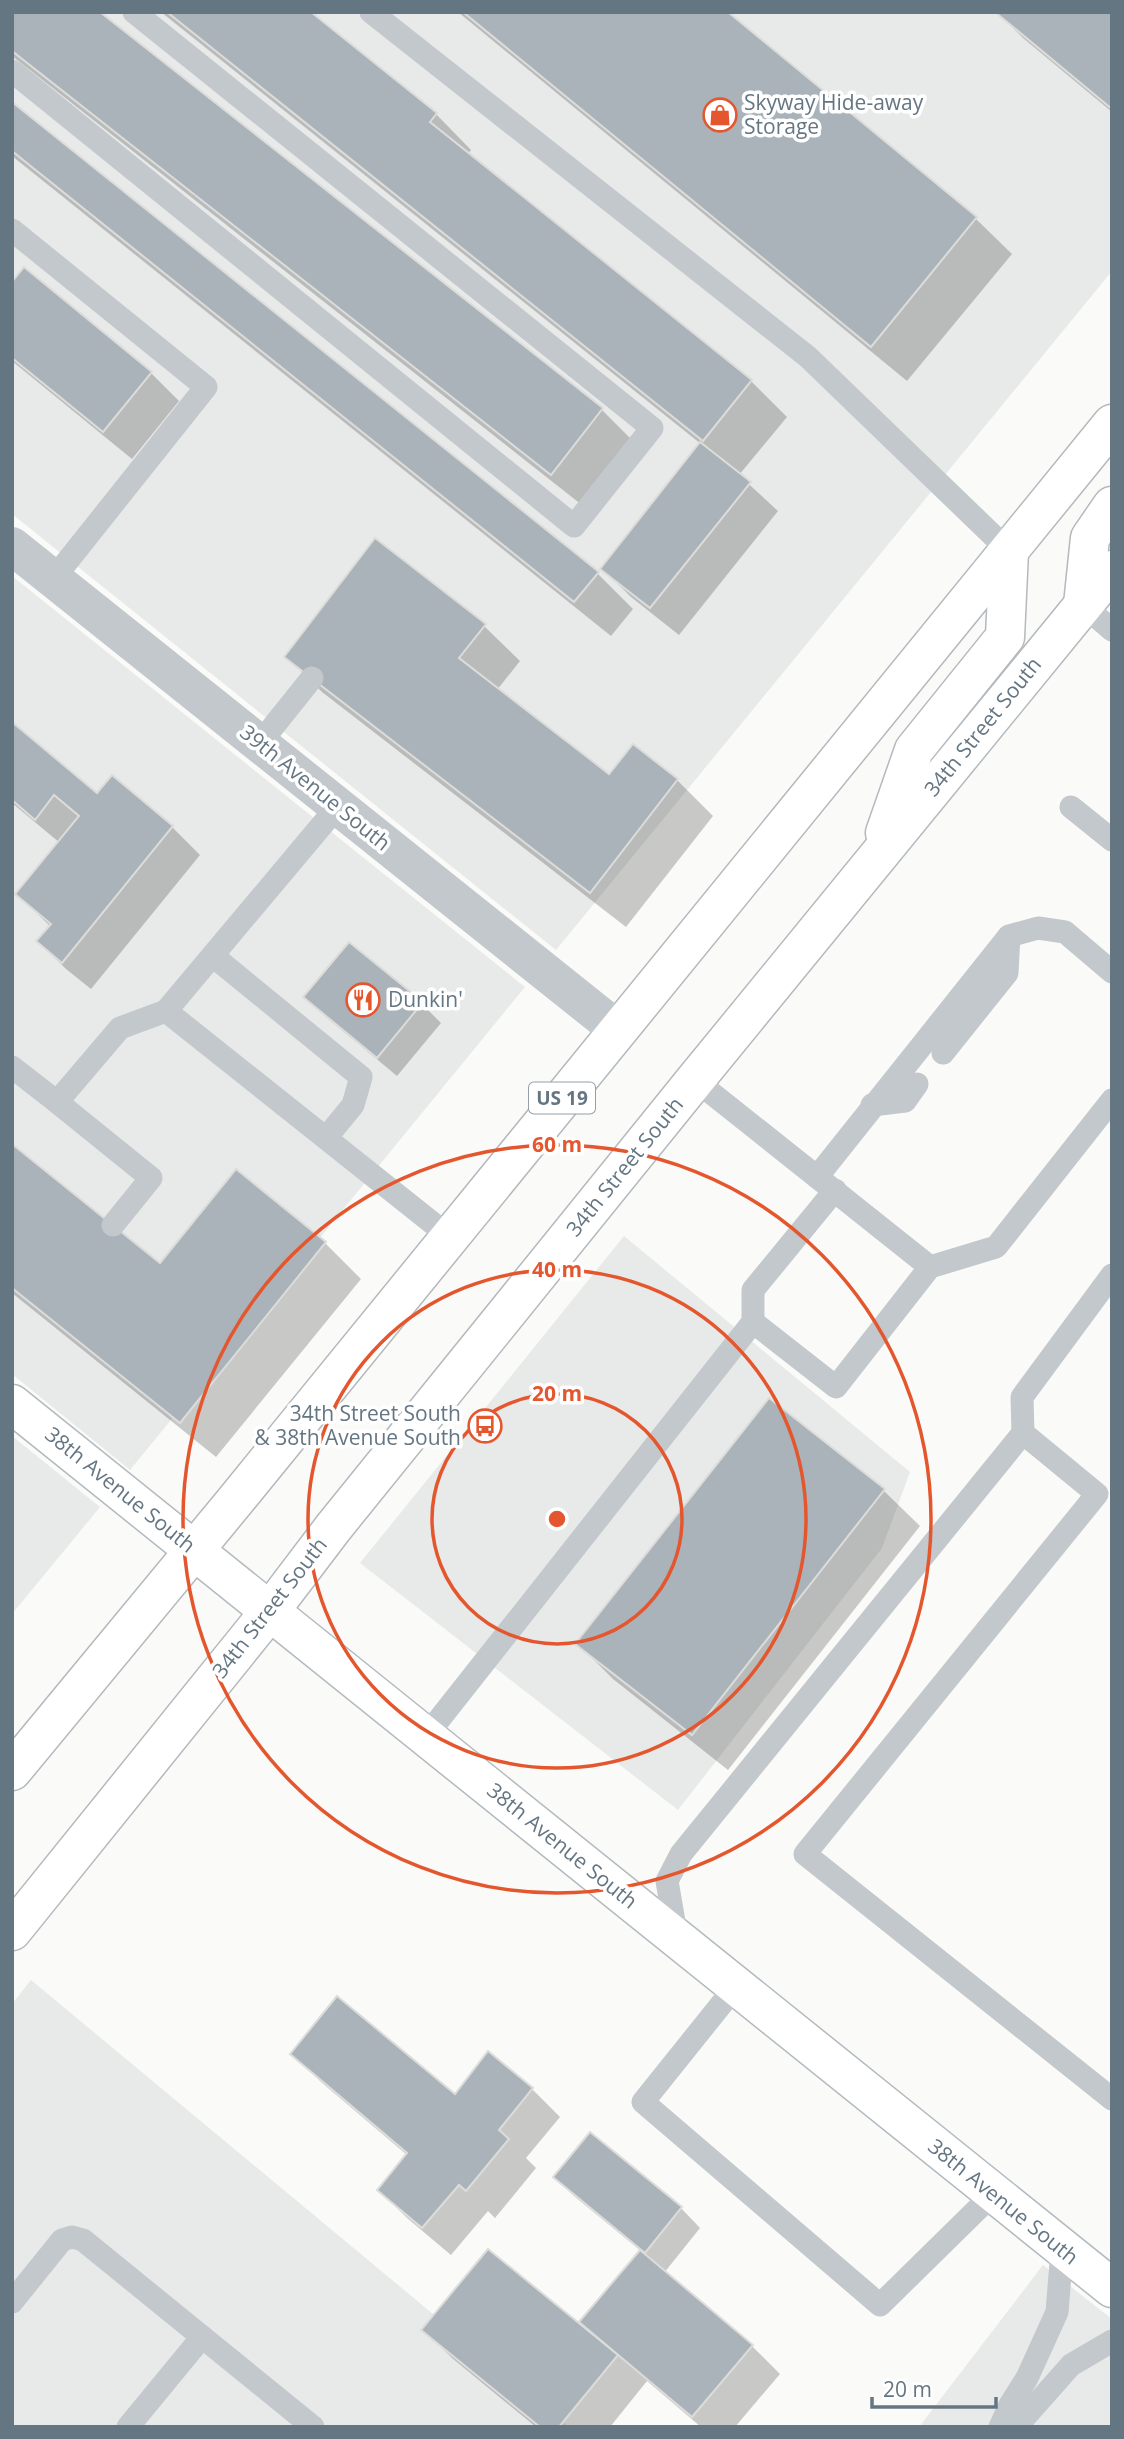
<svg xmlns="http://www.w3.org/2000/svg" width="1124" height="2439" font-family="'Open Sans',sans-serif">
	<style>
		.built { fill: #e8e9e9 }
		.shadow { fill: #0003 }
		.building { fill: #aab3b9; stroke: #dcdcda; stroke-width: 2 }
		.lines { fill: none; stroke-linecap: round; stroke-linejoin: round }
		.secondary-casing { stroke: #b3babf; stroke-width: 41 }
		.highway-casing { stroke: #b4b9bd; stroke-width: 41 }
		.lane { stroke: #c3c8cc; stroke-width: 23 }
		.street { stroke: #c3c8cc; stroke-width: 38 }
		.secondary { stroke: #fff; stroke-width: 38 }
		.highway { stroke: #fff; stroke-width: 38 }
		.ring { fill: none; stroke: #e4572e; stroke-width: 3.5 }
		.labels { text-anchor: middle; stroke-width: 7; stroke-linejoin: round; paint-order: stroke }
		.shield { fill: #fff; stroke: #939fa8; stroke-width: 2 }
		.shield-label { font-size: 19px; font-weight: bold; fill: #657683 }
		.poi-label { font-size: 21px; fill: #657683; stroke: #fff; text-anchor: start }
		.street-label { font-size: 21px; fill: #657683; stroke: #fff }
		.centre { fill: #e4572e; stroke: #fff; stroke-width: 3.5 }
		.ring-label { font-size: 21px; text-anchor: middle; font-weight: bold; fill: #e4572e; stroke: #fff; stroke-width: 7; stroke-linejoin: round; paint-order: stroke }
	</style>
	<rect width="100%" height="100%" fill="#fafaf8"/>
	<g class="built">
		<path d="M12 12H1112V271L556 950 12 514Z"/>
		<path d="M12 576 525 987 130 1470 12 1374Z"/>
		<path d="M624 1236 910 1472 882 1548 678 1810 360 1563Z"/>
		<path d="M12 1436 100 1507 12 1614Z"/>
		<path d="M31 1980 569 2427H12V2004Z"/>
		<path d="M1043 2265 1112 2319V2424L1110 2427H919Z"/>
	</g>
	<g class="shadow">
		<path d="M12 12 602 410 637 445 587 509 12 56Z"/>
		<path d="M161 12H308L436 114 471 150 467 155 751 381 787 417 739 475 778 511 679 635 631 597 603 569 701 444Z"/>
		<path d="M458 12H725L976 219 1012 254 907 381Z"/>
		<path d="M997 12H1112V112L1023 38Z"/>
		<path d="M12 104 597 573 633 609 611 636 12 156Z"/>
		<path d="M12 285 151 373 179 401 132 459 12 361Z"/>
		<path d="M484 626 520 661 497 690 610 777 634 746 677 780 713 816 626 927 322 692 286 656Z"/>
		<path d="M12 725 97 795 172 827 200 855 91 989 66 969 38 941 51 927 17 894 60 843 12 803Z"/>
		<path d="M349 944 422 1004 441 1023 397 1076 325 1016 306 997Z"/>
		<path d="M12 1146 161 1266 236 1171 325 1243 361 1279 216 1457 12 1293Z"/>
		<path d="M769 1400 884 1491 920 1526 728 1770 613 1679 578 1644Z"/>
		<path d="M293 2054 455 2096 488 2054 532 2089 560 2117 526 2158 536 2168 495 2218 488 2211 451 2255 407 2218 379 2190 407 2155 321 2082Z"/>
		<path d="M590 2134 681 2208 700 2228 664 2273 752 2346 780 2374 735 2427H701L647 2381 610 2427H536L452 2358 424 2330 579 2325 641 2251 574 2196 555 2177Z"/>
	</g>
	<g class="building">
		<path d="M12 12H100L603 408 551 475 12 51Z"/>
		<path d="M167 12H311L437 113 430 122 752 380 703 441Z"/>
		<path d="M463 12H728L977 217 871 347Z"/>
		<path d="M995 12H1112V109Z"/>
		<path d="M12 102 599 572 574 602 12 151Z"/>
		<path d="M24 267 152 372 103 432 12 358V282Z"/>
		<path d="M700 442 751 482 650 608 600 569Z"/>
		<path d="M375 538 486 624 459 658 609 774 633 744 678 779 590 893 284 657Z"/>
		<path d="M12 722 97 793 112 775 173 826 62 963 36 941 51 924 15 894 79 816 54 795 35 820 12 800Z"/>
		<path d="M349 942 423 1002 377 1058 303 997Z"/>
		<path d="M12 1144 160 1263 236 1169 326 1242 180 1423 12 1288Z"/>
		<path d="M769 1398 885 1489 692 1735 575 1644Z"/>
		<path d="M337 1996 455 2094 488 2051 533 2088 499 2130 509 2139 466 2191 459 2185 422 2228 377 2190 407 2153 290 2054Z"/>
		<path d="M590 2132 682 2207 645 2253 553 2177Z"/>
		<path d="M488 2249 618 2355 559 2427H540L421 2330Z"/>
		<path d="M640 2250 753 2345 692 2417 579 2322Z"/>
	</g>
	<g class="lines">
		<defs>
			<path id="secondary" d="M12 1404 1112 2288"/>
			<g id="highway">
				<path d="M1083 605 1090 538 1112 506"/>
				<path d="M885 833 914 750 1005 637 1009 551"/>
				<path d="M12 1771 235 1501 1112 424"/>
				<path d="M12 1931 270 1611 333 1528 695 1080 1112 570"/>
			</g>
		</defs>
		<use href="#secondary" class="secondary-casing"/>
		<use href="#highway" class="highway-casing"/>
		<g class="lane">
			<path d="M371 12 808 357 1009 551"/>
			<path d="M12 71 574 526 652 428 134 12"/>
			<path d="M12 230 206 387 54 578"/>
			<path d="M1083 605 1112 630"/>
			<path d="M260 743 312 678"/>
			<path d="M1071 807 1112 840"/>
			<path d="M213 956 361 1077 353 1105 326 1138"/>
			<path d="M166 1011 450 1237"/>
			<path d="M943 1053 1007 973 1009 936"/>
			<path d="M12 1067 57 1102 120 1028 166 1011 338 806"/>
			<path d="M695 1080 930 1267"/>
			<path d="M57 1102 151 1178 113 1225"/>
			<path d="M872 1105 905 1101 917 1084"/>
			<path d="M817 1177 1009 936 1038 928 1065 932 1112 972"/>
			<path d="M835 1190 753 1290V1322L836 1387 930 1267 996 1247 1112 1100"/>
			<path d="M1112 1275 1022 1397 1023 1433 1097 1494 805 1854 1112 2099"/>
			<path d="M426 1736 753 1322"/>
			<path d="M677 1939 667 1881 681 1854 1023 1433"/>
			<path d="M736 1986 643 2102 880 2305 993 2194"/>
			<path d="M12 2302 62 2240 72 2237 83 2240 313 2427"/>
			<path d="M128 2427 202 2337"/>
			<path d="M1000 2427 1010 2405 1027 2378 1057 2312 1062 2250"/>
			<path d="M1011 2427 1025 2417 1071 2365 1112 2341"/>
		</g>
		<path class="street" d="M12 546 618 1030"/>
		<use href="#secondary" class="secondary"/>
		<use href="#highway" class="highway"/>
	</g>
	<g class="ring">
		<circle cx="557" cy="1519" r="125"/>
		<circle cx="557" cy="1519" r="249"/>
		<circle cx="557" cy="1519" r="374"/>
	</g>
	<defs>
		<symbol id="shop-ring" viewBox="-11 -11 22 22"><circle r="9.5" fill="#fff" stroke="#e4572e" stroke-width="1.5"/><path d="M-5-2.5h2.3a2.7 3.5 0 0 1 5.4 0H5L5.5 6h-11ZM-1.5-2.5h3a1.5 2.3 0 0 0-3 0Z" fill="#e4572e"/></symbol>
		<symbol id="restaurant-ring" viewBox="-11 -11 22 22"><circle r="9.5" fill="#fff" stroke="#e4572e" stroke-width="1.5"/><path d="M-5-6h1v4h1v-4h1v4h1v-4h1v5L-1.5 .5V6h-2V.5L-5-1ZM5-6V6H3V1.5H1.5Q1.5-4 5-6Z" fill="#e4572e"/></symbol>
		<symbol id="bus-ring" viewBox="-11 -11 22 22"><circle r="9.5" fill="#fff" stroke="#e4572e" stroke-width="1.5"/><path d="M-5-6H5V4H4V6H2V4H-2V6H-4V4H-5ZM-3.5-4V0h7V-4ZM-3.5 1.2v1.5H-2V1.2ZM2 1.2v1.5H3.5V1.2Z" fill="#e4572e"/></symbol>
	</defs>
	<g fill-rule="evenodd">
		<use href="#shop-ring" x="701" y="96" width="38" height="38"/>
		<use href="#restaurant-ring" x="344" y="981" width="38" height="38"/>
		<use href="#bus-ring" x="466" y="1407" width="38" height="38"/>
	</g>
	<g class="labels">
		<rect class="shield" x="529" y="1082.5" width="66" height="31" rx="5"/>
		<g class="shield-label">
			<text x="562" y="1105">US 19</text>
		</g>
		<g class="poi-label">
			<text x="744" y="110">Skyway Hide-away<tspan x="744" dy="24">Storage</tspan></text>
			<text x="388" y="1007">Dunkin'</text>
			<text x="461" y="1421" text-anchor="end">34th Street South<tspan x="461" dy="24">&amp; 38th Avenue South</tspan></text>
		</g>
		<g class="street-label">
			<text transform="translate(983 727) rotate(-51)" y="7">34th Street South</text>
			<text transform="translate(315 788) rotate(39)" y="7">39th Avenue South</text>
			<text transform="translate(625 1167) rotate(-51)" y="7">34th Street South</text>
			<text transform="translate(120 1490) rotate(39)" y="7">38th Avenue South</text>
			<text transform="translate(270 1608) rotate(-52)" y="7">34th Street South</text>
			<text transform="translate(562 1846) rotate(39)" y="7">38th Avenue South</text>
			<text transform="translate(1003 2202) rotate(39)" y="7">38th Avenue South</text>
		</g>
	</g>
	<circle cx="557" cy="1519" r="10" class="centre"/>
	<g class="ring-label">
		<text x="557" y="1152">60 m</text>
		<text x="557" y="1277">40 m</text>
		<text x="557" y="1401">20 m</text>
	</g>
	<rect width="1124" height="2439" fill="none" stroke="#657683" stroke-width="28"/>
	<path d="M872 2397v10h124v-10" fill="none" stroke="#657683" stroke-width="3.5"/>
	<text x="883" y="2397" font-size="21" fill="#657683" stroke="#ffffff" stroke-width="5" paint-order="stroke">20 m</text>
</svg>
